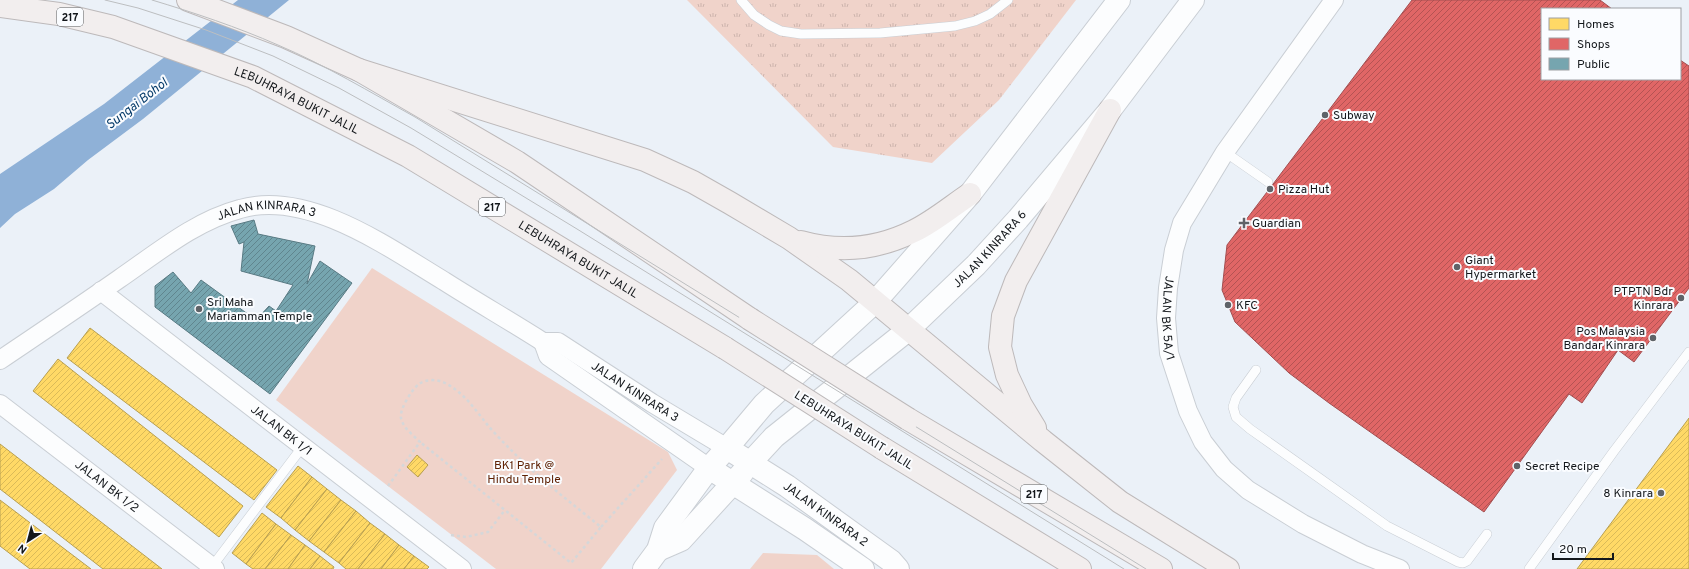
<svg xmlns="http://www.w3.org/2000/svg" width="1689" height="569" font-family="Overpass,sans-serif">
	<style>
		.grass { fill: url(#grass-tufts) }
		.green { fill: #f0d3ca }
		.water { fill: #8fb1d7 }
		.homes { fill: url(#homes-hatch); stroke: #b89f50 }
		.shops { fill: url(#shops-hatch); stroke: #a24e50 }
		.public { fill: url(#public-hatch); stroke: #587a83 }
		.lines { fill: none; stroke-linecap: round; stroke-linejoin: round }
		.service-casing { stroke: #c9ced4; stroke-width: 10 }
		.minor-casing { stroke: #c9ced4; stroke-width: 20 }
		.tertiary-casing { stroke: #c9ced4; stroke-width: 24 }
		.secondary-casing { stroke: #c9ced4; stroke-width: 24 }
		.trunk-casing { stroke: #bdb9ba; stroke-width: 24 }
		.path { stroke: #d5d7d9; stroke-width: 2.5; stroke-dasharray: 3 3; stroke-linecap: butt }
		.service { stroke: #fcfdfe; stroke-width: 9 }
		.minor { stroke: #fcfdfe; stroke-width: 18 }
		.tertiary { stroke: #fcfdfe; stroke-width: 22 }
		.secondary { stroke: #fcfdfe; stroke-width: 22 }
		.trunk { stroke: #f2eeee; stroke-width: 22 }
		.tram { stroke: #bcbec0; stroke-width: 1 }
		.trunk-bridge-casing { stroke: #bdb9ba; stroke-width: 24; stroke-linecap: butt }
		.trunk-bridge { stroke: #f2eeee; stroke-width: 22 }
		.poi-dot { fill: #5f6368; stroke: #fafcff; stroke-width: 1.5 }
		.labels { text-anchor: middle; stroke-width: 4; stroke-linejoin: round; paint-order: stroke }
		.shield { fill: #fafcff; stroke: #585c5f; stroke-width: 1 }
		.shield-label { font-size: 11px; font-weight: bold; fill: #13171b }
		.street-label { font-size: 12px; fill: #13171b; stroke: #fafcff }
		.poi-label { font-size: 12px; fill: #13171b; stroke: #fafcff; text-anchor: start }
		.park-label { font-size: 12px; fill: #5f2104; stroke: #fafcff }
		.water-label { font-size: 13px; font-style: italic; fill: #043a69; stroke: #fafcff }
	</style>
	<defs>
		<pattern id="grass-tufts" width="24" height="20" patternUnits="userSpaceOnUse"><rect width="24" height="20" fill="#f0d3ca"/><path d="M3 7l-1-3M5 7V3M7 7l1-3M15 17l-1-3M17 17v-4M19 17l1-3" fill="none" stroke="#cdb4ad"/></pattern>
		<pattern id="homes-hatch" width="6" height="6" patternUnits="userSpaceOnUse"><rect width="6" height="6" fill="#ffd966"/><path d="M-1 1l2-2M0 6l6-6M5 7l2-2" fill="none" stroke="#daba58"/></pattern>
		<pattern id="shops-hatch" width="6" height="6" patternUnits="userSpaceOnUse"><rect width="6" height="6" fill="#e06666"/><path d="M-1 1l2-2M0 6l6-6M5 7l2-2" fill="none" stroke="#b45353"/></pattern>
		<pattern id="public-hatch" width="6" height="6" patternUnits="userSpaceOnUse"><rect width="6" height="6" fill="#76a5af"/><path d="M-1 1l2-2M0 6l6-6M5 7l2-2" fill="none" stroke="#60858e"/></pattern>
	</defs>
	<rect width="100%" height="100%" fill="#ebf1f8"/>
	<path class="grass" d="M687 0H1076L999 100 932 163 833 147Z"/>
	<g class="green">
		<path d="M372 268 668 452 677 470 601 569H496L276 400Z"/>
		<path d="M763 553 817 555 834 569H750Z"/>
	</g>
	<path class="water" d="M238 0H289L143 119 88 160 54 189 15 214 0 228V174L104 104Z"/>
	<g class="homes">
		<path d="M90 328 277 470 254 500 67 358Z"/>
		<path d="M58 359 243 506 219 537 33 391Z"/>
		<path d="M1689 418V569H1577Z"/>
		<path d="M0 444 162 569H103L0 489Z"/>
		<path d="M417 455 428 465 418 477 407 467Z"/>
		<path d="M298 466 312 477 281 518 266 507Z"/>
		<path d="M312 477 327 489 295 530 281 518Z"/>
		<path d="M327 489 341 500 309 541 295 530Z"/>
		<path d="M0 500 91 569H30L0 546Z"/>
		<path d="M341 500 356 511 324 552 309 541Z"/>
		<path d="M356 511 370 523 339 563 324 552Z"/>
		<path d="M262 513 276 524 246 564 232 553Z"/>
		<path d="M370 523 385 534 358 569H346L339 563Z"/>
		<path d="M276 524 291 535 265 569H253L246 564Z"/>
		<path d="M385 534 399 545 381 569H358Z"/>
		<path d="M291 535 305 545 288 569H265Z"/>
		<path d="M305 545 320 556 310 569H288Z"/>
		<path d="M399 545 414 556 404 569H381Z"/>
		<path d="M320 556 334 567 333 569H310Z"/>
		<path d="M414 556 429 567 427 569H404Z"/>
	</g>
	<path class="shops" d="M1412 0H1600L1612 9H1542V79H1680V60L1689 66V288L1634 362 1618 350 1582 403 1569 394 1484 512 1329 403 1289 373 1235 322 1222 290 1227 245Z"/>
	<path class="public" d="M254 220 258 234 315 246 307 284 320 261 352 283 270 394 155 307V286L173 272 191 293 201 280 256 320 269 306 276 311 293 285 241 271 244 242 239 244 231 226Z"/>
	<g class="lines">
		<defs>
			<g id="service">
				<path d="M741 0 754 15 769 25 781 31 801 34 880 33 955 26 975 21 990 14 1008 0"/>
				<path d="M1225 152 1268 182"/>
				<path d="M1256 370 1236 398 1233 407 1236 417 1250 429 1387 526 1458 562 1463 563 1467 561 1487 534"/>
				<path d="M211 568 303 446"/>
				<path d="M1529 569 1614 451 1689 352"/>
			</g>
			<g id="minor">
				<path id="s1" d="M1334 0 1225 152 1182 223 1174 250 1168 288 1166 318 1169 353 1188 411 1203 442 1224 469 1248 490 1303 524 1362 554 1400 569"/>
				<path id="s2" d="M101 291 462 569"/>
				<path d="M543 342 548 356 709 468"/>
				<path id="s3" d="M0 360C40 333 79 307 119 279 157 253 195 221 240 209 308 189 389 248 444 281 477 302 510 321 543 342H558L652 403 727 448"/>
				<path id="s4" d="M0 404 215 569"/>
			</g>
			<g id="tertiary">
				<path d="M709 468 805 529 863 569"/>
				<path d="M658 550 681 540 743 472"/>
				<path id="s5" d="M644 569 658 550 665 528 709 468 727 448 787 486 891 561 898 569"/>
			</g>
			<g id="secondary">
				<path d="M727 448 764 404 875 302 970 194 1119 0"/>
				<path id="s6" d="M750 463 774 437 908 330 976 265 1018 219 1110 110 1193 0"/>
			</g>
			<g id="trunk">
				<path d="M188 0 286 37 359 70 517 162 750 319"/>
				<path id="s7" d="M0 6 59 14 113 27 253 77 408 156 725 348"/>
				<path d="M359 70 645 160 693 182 730 203 789 238 849 280 1043 441 1120 502 1228 569"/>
				<path d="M801 242C840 253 878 249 914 231 933 222 952 206 970 194"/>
				<path d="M908 419 1161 569"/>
				<path d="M1035 428 1021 405 1007 375 1000 347 1003 316 1016 281 1110 110"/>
				<path d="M882 448 1080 569"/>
			</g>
		</defs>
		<use href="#service" class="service-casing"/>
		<use href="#minor" class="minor-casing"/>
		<use href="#tertiary" class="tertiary-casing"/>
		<use href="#secondary" class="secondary-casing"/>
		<use href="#trunk" class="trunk-casing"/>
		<g class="path">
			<path d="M388 486 420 442C413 435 403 428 401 418 399 410 412 389 419 384 426 379 437 379 445 383 463 392 474 408 486 423 494 433 504 443 513 452 540 479 571 503 601 527L571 563 420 442"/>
			<path d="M601 527 662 459"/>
			<path d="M451 535 466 537 488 532 505 510"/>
		</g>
		<use href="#service" class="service"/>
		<use href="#minor" class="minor"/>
		<use href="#tertiary" class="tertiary"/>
		<use href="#secondary" class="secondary"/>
		<use href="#trunk" class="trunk"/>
		<g class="tram">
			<path d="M105 0 138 8 206 30 273 56 339 88 411 128 577 229 1124 569"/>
			<path d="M152 0C195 13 237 27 278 45 325 65 370 92 415 117L1146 569"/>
		</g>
		<defs>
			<g id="trunk-bridge">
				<path d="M750 319 908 419"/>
				<path d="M725 348 882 448"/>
			</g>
		</defs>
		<use href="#trunk-bridge" class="trunk-bridge-casing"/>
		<use href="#trunk-bridge" class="trunk-bridge"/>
	</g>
	<g class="poi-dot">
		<circle cx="1325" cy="115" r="4"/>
		<circle cx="1270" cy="189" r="4"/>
		<path d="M1242 217h4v4h4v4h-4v4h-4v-4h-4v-4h4z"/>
		<circle cx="1457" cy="267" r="4"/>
		<circle cx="1681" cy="298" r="4"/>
		<circle cx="1228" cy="305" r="4"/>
		<circle cx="199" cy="309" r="4"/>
		<circle cx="1653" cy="338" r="4"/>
		<circle cx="1517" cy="466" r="4"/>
		<circle cx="1661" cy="493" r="4"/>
	</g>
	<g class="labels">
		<g class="shield">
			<rect x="57" y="8" width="26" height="18" rx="3"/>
			<rect x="479" y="198" width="26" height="18" rx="3"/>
			<rect x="1021" y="485" width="26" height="18" rx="3"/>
		</g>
		<g class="shield-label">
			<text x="70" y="21">217</text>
			<text x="492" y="211">217</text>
			<text x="1034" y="498">217</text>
		</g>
		<g class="street-label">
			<text dy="4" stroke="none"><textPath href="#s7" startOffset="313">LEBUHRAYA BUKIT JALIL</textPath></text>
			<text dy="4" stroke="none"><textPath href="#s3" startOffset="311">JALAN KINRARA 3</textPath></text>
			<text dy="4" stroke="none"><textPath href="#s6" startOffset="322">JALAN KINRARA 6</textPath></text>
			<text dy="4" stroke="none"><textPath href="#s7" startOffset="637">LEBUHRAYA BUKIT JALIL</textPath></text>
			<text dy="4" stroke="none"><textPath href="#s1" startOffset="367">JALAN BK 5A/1</textPath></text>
			<text dy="4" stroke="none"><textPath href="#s3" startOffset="730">JALAN KINRARA 3</textPath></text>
			<text dy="4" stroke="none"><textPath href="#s2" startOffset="228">JALAN BK 1/1</textPath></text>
			<text transform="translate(854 430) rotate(32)" y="4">LEBUHRAYA BUKIT JALIL</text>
			<text dy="4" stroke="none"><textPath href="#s4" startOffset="135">JALAN BK 1/2</textPath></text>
			<text dy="4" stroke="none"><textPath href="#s5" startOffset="267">JALAN KINRARA 2</textPath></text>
		</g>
		<g class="poi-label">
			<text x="1333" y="119">Subway</text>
			<text x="1278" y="193">Pizza Hut</text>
			<text x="1252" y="227">Guardian</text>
			<text x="1465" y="264">Giant<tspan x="1465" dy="14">Hypermarket</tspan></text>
			<text x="1673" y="295" text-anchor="end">PTPTN Bdr<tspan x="1673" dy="14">Kinrara</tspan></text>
			<text x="207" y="306">Sri Maha<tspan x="207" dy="14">Mariamman Temple</tspan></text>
			<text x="1236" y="309">KFC</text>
			<text x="1645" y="335" text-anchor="end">Pos Malaysia<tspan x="1645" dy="14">Bandar Kinrara</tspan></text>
			<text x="1525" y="470">Secret Recipe</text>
			<text x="1653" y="497" text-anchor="end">8 Kinrara</text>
		</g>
		<g class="park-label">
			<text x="524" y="469">BK1 Park @<tspan x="524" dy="14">Hindu Temple</tspan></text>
		</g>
		<g class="water-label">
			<text transform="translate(136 103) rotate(-38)" y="5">Sungai Bohol</text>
		</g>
	</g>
	<rect x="1541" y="8" width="140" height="72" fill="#fafcff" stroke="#9ea0a4"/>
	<rect x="1549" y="18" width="20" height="12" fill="#ffd966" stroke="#9ea0a4"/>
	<text x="1577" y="28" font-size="12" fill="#13171b">Homes</text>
	<rect x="1549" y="38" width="20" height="12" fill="#e06666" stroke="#9ea0a4"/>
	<text x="1577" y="48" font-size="12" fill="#13171b">Shops</text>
	<rect x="1549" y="58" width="20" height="12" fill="#76a5af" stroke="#9ea0a4"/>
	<text x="1577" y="68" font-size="12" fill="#13171b">Public</text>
	<g transform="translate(28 541) rotate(216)" stroke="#fafcff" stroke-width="3" paint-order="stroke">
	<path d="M0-3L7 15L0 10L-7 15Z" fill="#13171b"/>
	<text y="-6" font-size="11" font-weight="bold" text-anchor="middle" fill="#13171b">N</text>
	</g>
	<path d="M1553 553v6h60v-6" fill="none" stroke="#13171b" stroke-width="2"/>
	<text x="1559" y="553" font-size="12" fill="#13171b" stroke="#fafcff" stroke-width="3" paint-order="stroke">20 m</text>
</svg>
